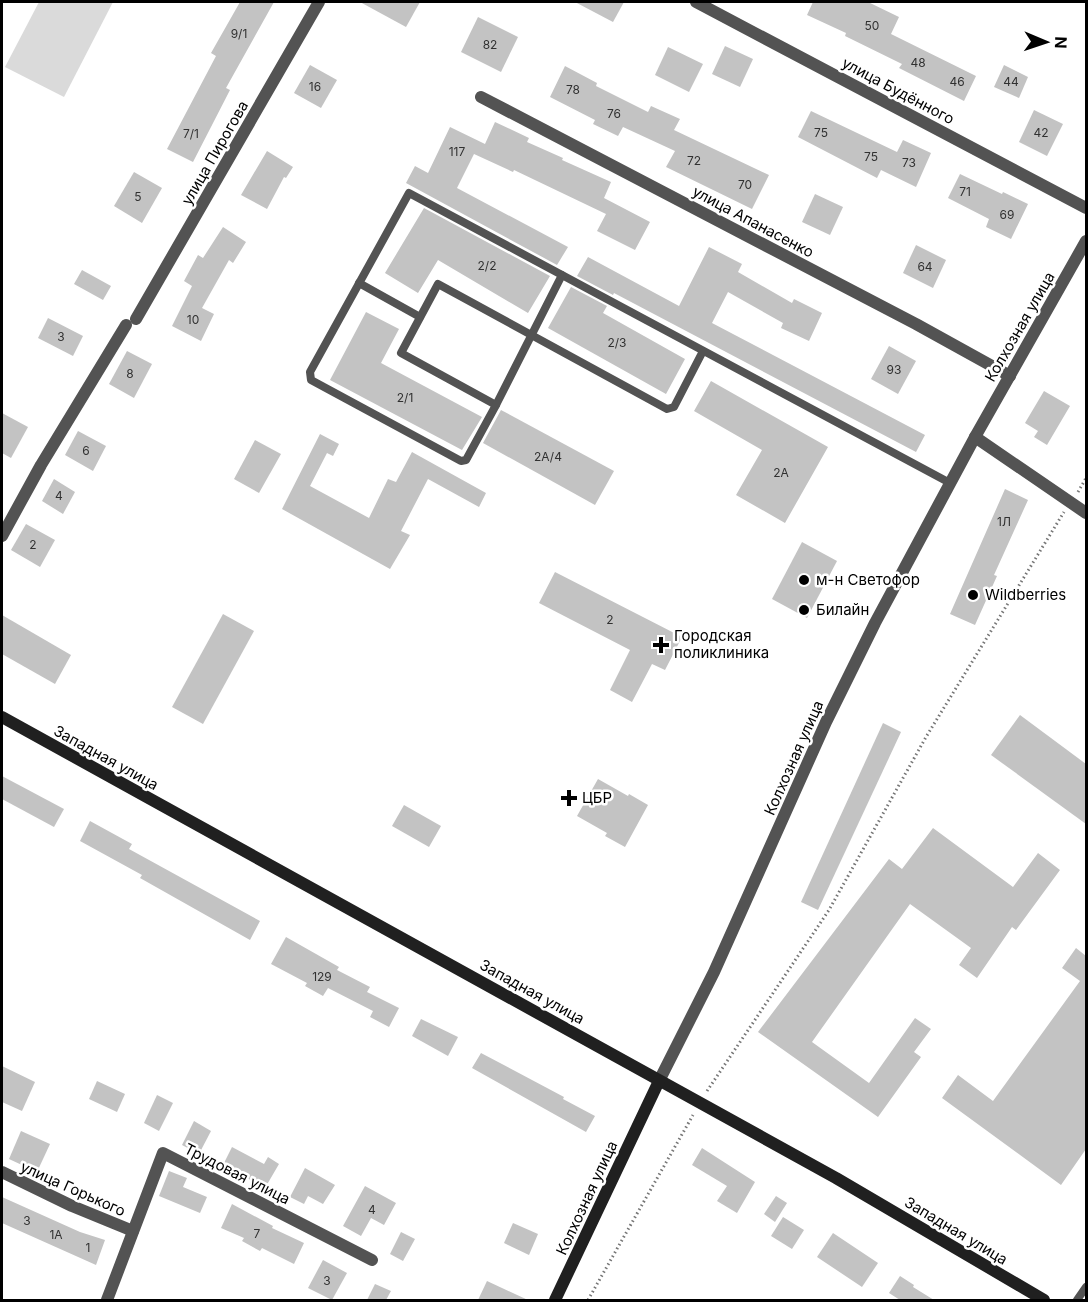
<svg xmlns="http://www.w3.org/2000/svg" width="1088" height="1302" font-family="Inter,sans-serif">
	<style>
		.green { fill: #dadada }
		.building { fill: #c3c3c3 }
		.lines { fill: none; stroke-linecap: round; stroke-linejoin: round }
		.path { stroke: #757575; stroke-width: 3; stroke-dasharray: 1.5 3; stroke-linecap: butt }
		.lane { stroke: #535353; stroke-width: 8 }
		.street { stroke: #535353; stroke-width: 12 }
		.secondary { stroke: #202020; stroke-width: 12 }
		.poi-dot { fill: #000; stroke: #fff; stroke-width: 2 }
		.labels { text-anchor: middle; stroke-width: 5; stroke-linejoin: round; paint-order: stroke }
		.number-label { font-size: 12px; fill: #313131 }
		.street-label { font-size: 15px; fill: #000; stroke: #fff }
		.poi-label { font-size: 15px; fill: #000; stroke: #fff; text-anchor: start }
	</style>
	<rect width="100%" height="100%" fill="#fff"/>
	<path class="green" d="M39 2H113L64 97 5 67Z"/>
	<g class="building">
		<path d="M240 2H274L226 88 230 90 193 162 167 149 216 56 211 53Z"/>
		<path d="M360 2H420L406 27Z"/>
		<path d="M575 2H624L613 22Z"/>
		<path d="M813 2H868L899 17 891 34 976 76 964 101 899 68 902 64 845 36 846 33 807 15Z"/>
		<path d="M478 17 518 37 501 72 461 52Z"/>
		<path d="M725 46 753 59 740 87 712 74Z"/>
		<path d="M668 47 703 64 689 92 655 75Z"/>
		<path d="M310 65 337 80 321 108 294 93Z"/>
		<path d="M1004 65 1028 77 1019 98 994 87Z"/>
		<path d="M565 66 597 83 596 86 648 112 651 106 680 119 674 130 769 175 752 209 666 167 675 151 623 127 618 136 593 124 595 120 550 97Z"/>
		<path d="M1034 110 1063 124 1047 156 1019 142Z"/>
		<path d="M811 111 897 152 903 140 931 153 916 187 881 170 877 178 798 137Z"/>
		<path d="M495 122 529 138 527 142 563 158 562 160 611 182 604 198 650 222 635 250 597 231 606 214 514 170 513 172 474 154 457 188 568 247 557 265 406 183 415 166 428 173 450 127 485 144Z"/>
		<path d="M267 151 293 167 286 178 284 177 267 209 241 195Z"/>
		<path d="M134 172 162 188 142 223 114 206Z"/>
		<path d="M960 174 1002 194 1003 192 1028 204 1011 239 986 227 989 219 948 198Z"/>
		<path d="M815 194 843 207 830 235 802 222Z"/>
		<path d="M424 208 550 276 528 313 438 260 418 293 385 273Z"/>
		<path d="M223 227 246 242 233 263 229 260 202 308 214 314 201 341 172 326 192 286 184 281 198 255 203 258Z"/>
		<path d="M916 245 946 260 933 288 903 273Z"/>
		<path d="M709 247 742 264 738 272 792 303 794 299 822 313 809 341 781 328 783 323 728 292 712 323 925 435 916 452 614 293 613 295 577 276 588 257 679 306Z"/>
		<path d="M82 270 111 286 103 300 74 284Z"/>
		<path d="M571 287 607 306 603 313 685 359 666 394 548 328Z"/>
		<path d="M366 312 399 329 381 363 482 417 462 450 330 380Z"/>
		<path d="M48 318 83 336 73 356 38 338Z"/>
		<path d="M889 346 916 361 898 394 871 379Z"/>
		<path d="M127 351 152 364 134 398 109 384Z"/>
		<path d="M711 381 828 447 785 523 736 495 762 450 694 411Z"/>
		<path d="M1044 391 1070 406 1047 445 1034 437 1038 431 1025 423Z"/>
		<path d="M501 410 614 471 595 505 483 443Z"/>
		<path d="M2 413 28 427 11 458 2 453Z"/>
		<path d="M78 431 106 446 93 471 65 455Z"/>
		<path d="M320 434 339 444 333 456 327 453 310 486 369 518 388 479 396 482 412 452 486 493 479 507 428 479 401 531 410 535 390 569 282 509Z"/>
		<path d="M255 440 281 454 259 493 234 479Z"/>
		<path d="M54 479 75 492 63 514 42 501Z"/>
		<path d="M1005 489 1028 500 994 575 997 576 975 625 950 614Z"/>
		<path d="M26 524 55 540 40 567 11 550Z"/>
		<path d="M802 542 837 561 807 618 772 599Z"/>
		<path d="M555 572 682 637 665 670 652 664 632 702 610 690 630 650 539 603Z"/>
		<path d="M223 614 254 631 203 724 172 707Z"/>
		<path d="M2 615 71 655 55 684 2 654Z"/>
		<path d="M1020 715 1086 764V824L991 755Z"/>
		<path d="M883 723 901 732 818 910 801 902Z"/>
		<path d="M2 776 64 809 54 827 2 799Z"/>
		<path d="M598 779 628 796 629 794 648 805 625 847 605 836 607 833 577 816Z"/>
		<path d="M404 805 441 826 429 847 392 826Z"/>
		<path d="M90 821 132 844 129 849 260 921 250 940 140 878 142 875 80 841Z"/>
		<path d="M933 828 1013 887 1038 853 1060 870 1016 930 1012 927 977 978 959 965 971 948 910 904 812 1042 869 1083 915 1018 931 1029 914 1052 921 1057 878 1117 758 1032 889 859 902 869Z"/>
		<path d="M286 937 339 967 337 970 370 987 367 992 399 1008 389 1027 370 1017 373 1011 328 988 323 996 305 986 307 983 271 964Z"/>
		<path d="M1076 948 1086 956V1149L1061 1185 942 1098 958 1075 993 1101 1080 981 1062 968Z"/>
		<path d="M421 1019 458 1037 448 1056 412 1036Z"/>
		<path d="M481 1053 564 1097 563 1099 595 1116 586 1132 472 1068Z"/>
		<path d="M2 1066 35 1082 22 1111 2 1102Z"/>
		<path d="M97 1081 125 1094 117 1112 89 1099Z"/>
		<path d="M157 1095 173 1103 159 1131 144 1123Z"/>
		<path d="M194 1121 211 1131 199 1154 182 1145Z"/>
		<path d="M21 1131 50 1144 37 1172 9 1159Z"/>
		<path d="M232 1147 264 1164 268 1157 279 1164 265 1188 223 1165Z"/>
		<path d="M702 1148 755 1182 737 1213 717 1201 727 1186 692 1165Z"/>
		<path d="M305 1168 335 1185 323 1204 308 1196 304 1204 290 1197Z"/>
		<path d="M169 1171 187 1178 183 1187 207 1197 200 1213 159 1196Z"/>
		<path d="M365 1186 396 1203 384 1225 371 1218 361 1236 343 1226Z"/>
		<path d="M776 1196 787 1203 775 1222 764 1214Z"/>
		<path d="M2 1197 80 1232 105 1240 96 1265 2 1223Z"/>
		<path d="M232 1204 273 1226 272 1228 304 1243 294 1264 262 1248 260 1251 242 1241 244 1238 221 1228Z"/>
		<path d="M783 1217 804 1230 792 1249 771 1236Z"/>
		<path d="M513 1223 538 1234 529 1255 504 1243Z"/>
		<path d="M401 1232 415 1239 403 1261 390 1254Z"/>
		<path d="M833 1233 878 1263 862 1287 817 1257Z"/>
		<path d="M323 1260 347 1273 332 1300 308 1288Z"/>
		<path d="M900 1276 914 1285 913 1287 934 1300H900L889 1293Z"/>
		<path d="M487 1281 528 1300H478Z"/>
		<path d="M375 1284 391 1291 386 1300H367Z"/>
	</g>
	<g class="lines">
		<g class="path">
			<path d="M1078 492 1086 478"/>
			<path d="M707 1091 829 910 926 737 1064 512"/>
			<path d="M588 1300 693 1115"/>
		</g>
		<g class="lane">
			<path d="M359 283 420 317"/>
			<path d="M703 351 674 407 667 409 438 284 401 353 496 405 466 460 461 461 311 380 310 372 409 193 950 483"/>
			<path d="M496 405 562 275"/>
			<path d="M1077 1300 1086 1287"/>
		</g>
		<g class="street">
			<path d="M696 2 1086 208"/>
			<path d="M481 97 916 324 1010 376"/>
			<path d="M136 319 319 2"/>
			<path d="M975 437 1086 513"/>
			<path d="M2 536 41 465 126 325"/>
			<path d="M659 1081 714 972 826 722 875 623 975 437 1086 241"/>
			<path d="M2 1172 72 1206 133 1231"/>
			<path d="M107 1300 163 1153 372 1260"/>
		</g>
		<g class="secondary">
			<path d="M2 717 836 1178 1044 1300"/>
			<path d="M555 1300 659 1081"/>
		</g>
	</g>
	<g class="poi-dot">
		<circle cx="804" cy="580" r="6"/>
		<circle cx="973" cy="595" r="6"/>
		<circle cx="804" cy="610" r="6"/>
		<path d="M658 636h6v6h6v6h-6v6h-6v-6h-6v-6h6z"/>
		<path d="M566 789h6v6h6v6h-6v6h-6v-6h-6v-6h6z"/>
	</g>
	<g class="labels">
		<g class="number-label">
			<text x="872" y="30">50</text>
			<text x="239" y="38">9/1</text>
			<text x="490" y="49">82</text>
			<text x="918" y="67">48</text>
			<text x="957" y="86">46</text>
			<text x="1011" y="86">44</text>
			<text x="315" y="91">16</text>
			<text x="573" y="94">78</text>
			<text x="614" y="118">76</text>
			<text x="821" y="137">75</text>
			<text x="1041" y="137">42</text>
			<text x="191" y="138">7/1</text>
			<text x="457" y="156">117</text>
			<text x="871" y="161">75</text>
			<text x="694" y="165">72</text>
			<text x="909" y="167">73</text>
			<text x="745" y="189">70</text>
			<text x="965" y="196">71</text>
			<text x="138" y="201">5</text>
			<text x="1007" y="219">69</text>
			<text x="487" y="270">2/2</text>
			<text x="925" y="271">64</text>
			<text x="193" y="324">10</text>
			<text x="61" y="341">3</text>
			<text x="617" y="347">2/3</text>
			<text x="894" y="374">93</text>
			<text x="130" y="378">8</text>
			<text x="405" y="402">2/1</text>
			<text x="86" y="455">6</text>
			<text x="548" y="461">2А/4</text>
			<text x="781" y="477">2А</text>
			<text x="59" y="500">4</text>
			<text x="1004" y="526">1Л</text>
			<text x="33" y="549">2</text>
			<text x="610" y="624">2</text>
			<text x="322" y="981">129</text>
			<text x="372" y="1214">4</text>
			<text x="27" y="1225">3</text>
			<text x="257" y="1238">7</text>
			<text x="56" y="1239">1А</text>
			<text x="88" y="1252">1</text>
			<text x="327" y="1285">3</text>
		</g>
		<g class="street-label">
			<text transform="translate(898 91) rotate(28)" y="5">улица Будённого</text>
			<text transform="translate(215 153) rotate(-60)" y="5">улица Пирогова</text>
			<text transform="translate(753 222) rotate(28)" y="5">улица Апанасенко</text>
			<text transform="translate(1020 327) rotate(-60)" y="5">Колхозная улица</text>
			<text transform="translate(106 758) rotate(29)" y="5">Западная улица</text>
			<text transform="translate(794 758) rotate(-66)" y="5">Колхозная улица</text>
			<text transform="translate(532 992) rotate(29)" y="5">Западная улица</text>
			<text transform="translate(237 1174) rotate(27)" y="5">Трудовая улица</text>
			<text transform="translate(73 1189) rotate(24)" y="5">улица Горького</text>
			<text transform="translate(587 1198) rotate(-65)" y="5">Колхозная улица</text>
			<text transform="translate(956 1231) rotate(31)" y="5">Западная улица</text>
		</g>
		<g class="poi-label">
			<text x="816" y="585">м-н Светофор</text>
			<text x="985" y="600">Wildberries</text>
			<text x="816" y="615">Билайн</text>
			<text x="674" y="641">Городская<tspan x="674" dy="17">поликлиника</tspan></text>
			<text x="582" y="803">ЦБР</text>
		</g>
	</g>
	<rect width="1088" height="1302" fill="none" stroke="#000000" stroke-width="6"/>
	<g transform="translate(1046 42) rotate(92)" stroke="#ffffff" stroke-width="4.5" paint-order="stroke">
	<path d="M0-4.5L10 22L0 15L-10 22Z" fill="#000000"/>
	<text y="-9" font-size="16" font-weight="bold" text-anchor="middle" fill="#000000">N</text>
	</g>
</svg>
